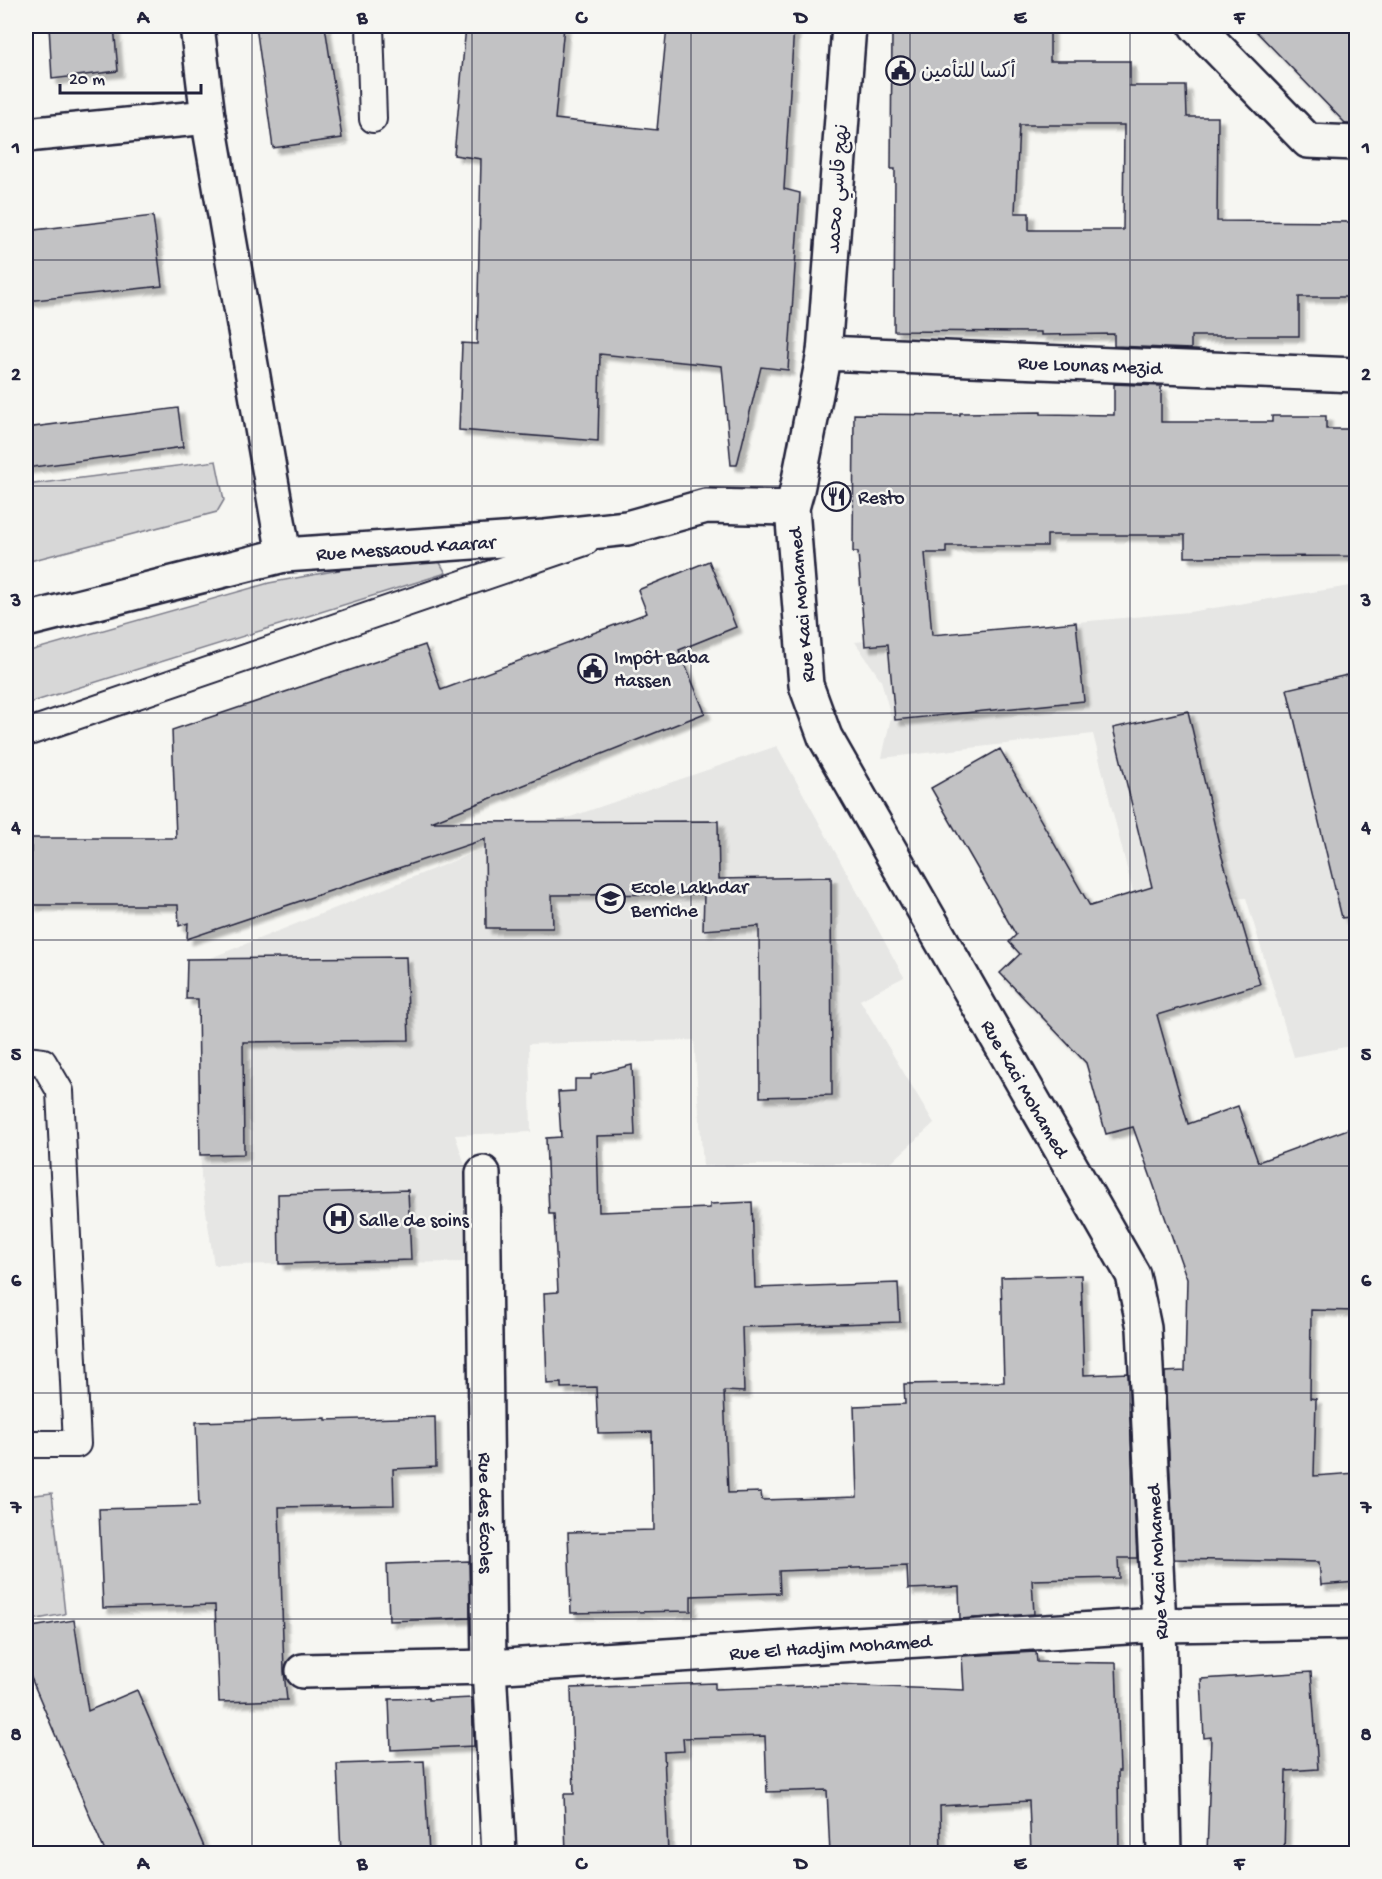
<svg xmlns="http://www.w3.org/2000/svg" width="1382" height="1879" font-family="'Gochi Hand','Playpen Sans Arabic',sans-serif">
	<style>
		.built { fill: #e6e6e4 }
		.green { fill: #d7d7d7; stroke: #7c7c89; stroke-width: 1.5 }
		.building { fill: #c2c2c4; stroke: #22223b; stroke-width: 1.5; fill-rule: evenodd; filter: url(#shadow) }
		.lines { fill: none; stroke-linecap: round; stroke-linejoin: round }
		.lane-casing { stroke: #22223b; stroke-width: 30 }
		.street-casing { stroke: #22223b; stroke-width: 38 }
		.secondary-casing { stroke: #22223b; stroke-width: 38 }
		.lane { stroke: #f6f6f2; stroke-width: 26 }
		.street { stroke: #f6f6f2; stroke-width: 33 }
		.secondary { stroke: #f6f6f2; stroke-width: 33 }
		.grid { fill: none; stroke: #22223b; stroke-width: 1.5; stroke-opacity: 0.55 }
		.labels { text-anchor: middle; stroke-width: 5; stroke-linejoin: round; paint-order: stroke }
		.poi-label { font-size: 20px; fill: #22223b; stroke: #f6f6f2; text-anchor: start }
		.street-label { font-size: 20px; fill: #22223b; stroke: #f6f6f2 }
		.neatline { fill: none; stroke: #22223b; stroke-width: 2 }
		.grid-label { font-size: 20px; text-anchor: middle; font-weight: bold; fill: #22223b }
	</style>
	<defs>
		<filter id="shadow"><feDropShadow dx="5.5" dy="5.5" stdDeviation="1.5" flood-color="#0004"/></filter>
	</defs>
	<rect width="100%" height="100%" fill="#f6f6f2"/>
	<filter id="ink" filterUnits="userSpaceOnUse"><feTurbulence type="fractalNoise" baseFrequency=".0167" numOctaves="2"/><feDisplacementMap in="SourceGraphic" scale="12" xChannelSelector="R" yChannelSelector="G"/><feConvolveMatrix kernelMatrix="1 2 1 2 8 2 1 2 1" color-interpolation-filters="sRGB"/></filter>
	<g filter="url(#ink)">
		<g class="built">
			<path d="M1356 585V1045L1294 1057 1246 898 1136 904 1093 734 882 758 891 717 881 680 855 642 1189 612Z"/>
			<path d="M777 746 904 977 860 1000 934 1123 892 1162 703 1166 694 1040 529 1044 531 1132 455 1135 469 1176 470 1262 214 1265 201 1177 198 963 521 834Z"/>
		</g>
		<g class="green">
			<path d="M216 461 224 500 217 512 26 562V485Z"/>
			<path d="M404 558 439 561 446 573 26 704V652L269 583Z"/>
			<path d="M52 1493 65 1614 26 1621V1496Z"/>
		</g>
		<g class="building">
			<path d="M49 26H114L118 71 52 79Z"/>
			<path d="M256 26H325L342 138 273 148Z"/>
			<path d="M466 26H564L555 119 657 130 667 26H794L784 189 800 193 788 370 761 367 737 465H731L722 366 600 354 598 441 459 430 462 343 477 344 481 159 454 155Z"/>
			<path d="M920 26H1050V61H1130V86H1186L1187 117H1218L1217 221 1356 222V297H1299V336H1191V349L1114 346V334L1041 335V332L894 331 895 169H891L892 30 920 29ZM1019 125H1124L1123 230H1029V213H1015Z"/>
			<path d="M1251 26H1356V124H1346Z"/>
			<path d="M153 216 162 286 26 301V231Z"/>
			<path d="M1114 384 1161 386V422H1272V416H1326V429H1356V556L1185 557V535H1047V546H946V553H925L932 635 1076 622 1084 701 895 720 888 644 865 646 858 552H853L854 414 960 415V413L1041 412V414L1114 415Z"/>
			<path d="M178 408 183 447 26 468V428Z"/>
			<path d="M709 561 736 627 679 650 705 713 431 822 718 821 719 879 831 877 832 1095 760 1097 759 926 703 930 704 894 552 895 553 928H486L485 839 187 939 188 923 179 926 178 905H31V838H176L172 730 425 645 441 690 647 613 638 590Z"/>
			<path d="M1356 673V916L1342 918 1287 689Z"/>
			<path d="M1188 711 1222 857 1260 984 1157 1015 1188 1124 1238 1106 1258 1162 1356 1126V1311L1311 1310 1310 1398 1316 1399 1314 1476 1356 1473V1582L1321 1585 1319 1562 1174 1559 1165 1372 1185 1371 1187 1279 1133 1127 1106 1134 1086 1063 1000 973 1020 954 1009 942 1016 935 931 788 1000 749 1090 906 1152 887 1113 728Z"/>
			<path d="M406 957 409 1040 243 1042 244 1154 200 1155 198 999H186L187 959Z"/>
			<path d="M632 1065 635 1135 597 1136 599 1212 710 1208V1204L752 1202 755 1288 898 1283 900 1322 742 1327 744 1392 724 1391 728 1493 761 1492 762 1500 857 1497 854 1406 905 1404 904 1384 1004 1382 1001 1277 1081 1275 1084 1375 1128 1373 1137 1558H1118L1119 1578 1032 1580 1034 1614 960 1619 959 1587 908 1589 907 1566 779 1571 780 1593 691 1596V1611L571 1613 568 1532 654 1530 652 1432 598 1433 596 1387 561 1388V1383L547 1384 544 1293 558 1292 554 1214H549L546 1138 561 1137 558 1092 575 1091V1079H591V1075Z"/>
			<path d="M408 1190 411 1260 279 1264 278 1194Z"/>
			<path d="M435 1417 436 1467 393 1469 394 1505 279 1507 284 1672 287 1700 219 1702 215 1605 103 1608 99 1509 199 1506 196 1422 326 1418V1420Z"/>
			<path d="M469 1561 470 1618 389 1621 387 1564Z"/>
			<path d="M74 1620 88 1711 137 1690 207 1854H106L26 1666V1628Z"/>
			<path d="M1036 1652 1037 1662 1116 1663 1120 1771H1118L1119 1854H1031L1029 1801 940 1806 941 1854H830L827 1790 767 1792 765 1736 683 1738 684 1751 664 1752 668 1854H566L564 1794H574L571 1688 715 1683V1689L834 1685 964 1690 962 1656Z"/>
			<path d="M1311 1672 1318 1769 1286 1771 1284 1854H1207L1211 1737 1204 1738 1201 1679Z"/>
			<path d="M429 1698V1700L472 1698 474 1746 391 1750 389 1699Z"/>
			<path d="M424 1761 429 1854H341L337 1764Z"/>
		</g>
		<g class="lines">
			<defs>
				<g id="lane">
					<path d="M370 26 373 119"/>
					<path d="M26 733 585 542"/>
					<path d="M26 1060 43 1062 60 1091 77 1444H26"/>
				</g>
				<g id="street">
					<path d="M197 26 208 117 284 555"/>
					<path d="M1196 26 1308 141 1356 143"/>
					<path d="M26 135 208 117"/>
					<path d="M824 353 849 26"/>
					<path id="s1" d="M483 1173 489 1667 499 1854"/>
					<path id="s2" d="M303 1671 489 1667 1159 1625 1356 1622"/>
				</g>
				<g id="secondary">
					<path id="s3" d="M26 620 284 555 545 537 627 528 706 506 792 508"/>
					<path id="s4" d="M1164 1854 1159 1625 1144 1328 1133 1275 825 737 806 685 792 508 797 490 824 353 1356 375"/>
				</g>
			</defs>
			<use href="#lane" class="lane-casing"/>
			<use href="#street" class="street-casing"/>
			<use href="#secondary" class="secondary-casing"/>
			<use href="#lane" class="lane"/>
			<use href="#street" class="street"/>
			<use href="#secondary" class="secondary"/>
		</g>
	</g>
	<path class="grid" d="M252 26V1854M472 26V1854M691 26V1854M910 26V1854M1130 26V1854M26 260H1356M26 486H1356M26 713H1356M26 940H1356M26 1166H1356M26 1393H1356M26 1619H1356"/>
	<defs>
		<symbol id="civic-ring" viewBox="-11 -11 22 22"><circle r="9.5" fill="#f6f6f2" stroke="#22223b" stroke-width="1.5"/><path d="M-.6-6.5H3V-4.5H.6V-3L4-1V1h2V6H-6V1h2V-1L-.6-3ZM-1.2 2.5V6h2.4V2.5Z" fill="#22223b"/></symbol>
		<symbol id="restaurant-ring" viewBox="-11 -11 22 22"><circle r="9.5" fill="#f6f6f2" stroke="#22223b" stroke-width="1.5"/><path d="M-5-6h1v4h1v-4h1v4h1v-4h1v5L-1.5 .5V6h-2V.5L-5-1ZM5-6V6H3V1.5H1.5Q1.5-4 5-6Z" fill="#22223b"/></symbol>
		<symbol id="school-ring" viewBox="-11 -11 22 22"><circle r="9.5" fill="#f6f6f2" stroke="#22223b" stroke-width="1.5"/><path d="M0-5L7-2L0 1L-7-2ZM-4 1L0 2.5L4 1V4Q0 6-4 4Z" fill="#22223b"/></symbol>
		<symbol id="hospital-ring" viewBox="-11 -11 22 22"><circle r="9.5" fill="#f6f6f2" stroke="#22223b" stroke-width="1.5"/><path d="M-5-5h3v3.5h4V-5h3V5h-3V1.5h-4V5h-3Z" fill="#22223b"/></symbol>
	</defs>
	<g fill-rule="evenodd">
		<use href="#civic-ring" x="884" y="54" width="33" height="33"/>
		<use href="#restaurant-ring" x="820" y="480" width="33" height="33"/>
		<use href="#civic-ring" x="576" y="652" width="33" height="33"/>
		<use href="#school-ring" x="594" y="882" width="33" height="33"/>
		<use href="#hospital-ring" x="322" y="1202" width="33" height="33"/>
	</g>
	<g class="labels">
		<g class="poi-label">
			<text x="921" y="77">أكسا للتأمين</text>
			<text x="858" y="503">Resto</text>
			<text x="614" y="663">Impôt Baba<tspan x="614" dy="23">Hassen</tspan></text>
			<text x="631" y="893">Ecole Lakhdar<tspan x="631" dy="23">Berriche</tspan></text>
			<text x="359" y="1226">Salle de soins</text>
		</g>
		<g class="street-label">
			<text transform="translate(836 189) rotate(-86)" y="7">نهج قاسي محمد</text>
			<text dy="7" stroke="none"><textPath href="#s4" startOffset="1858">Rue Lounas Mezid</textPath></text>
			<text dy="7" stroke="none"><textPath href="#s3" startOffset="388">Rue Messaoud Kaarar</textPath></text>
			<text transform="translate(800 605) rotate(-95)" y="7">Rue Kaci Mohamed</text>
			<text transform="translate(1026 1088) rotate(60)" y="7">Rue Kaci Mohamed</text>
			<text dy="7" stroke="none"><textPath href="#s1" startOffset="340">Rue des Écoles</textPath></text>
			<text transform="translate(1156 1562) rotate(-93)" y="7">Rue Kaci Mohamed</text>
			<text dy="7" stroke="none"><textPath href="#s2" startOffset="528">Rue El Hadjim Mohamed</textPath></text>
		</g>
	</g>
	<rect width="1382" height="1879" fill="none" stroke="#f6f6f2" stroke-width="66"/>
	<path d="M60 84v9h141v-9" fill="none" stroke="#22223b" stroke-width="3"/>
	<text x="69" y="84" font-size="18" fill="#22223b" stroke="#f6f6f2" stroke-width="4.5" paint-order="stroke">20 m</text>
	<rect x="33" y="33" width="1316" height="1813" class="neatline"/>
	<g class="grid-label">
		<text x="143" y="23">A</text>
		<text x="362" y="23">B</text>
		<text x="581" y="23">C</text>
		<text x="801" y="23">D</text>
		<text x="1020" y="23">E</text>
		<text x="1239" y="23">F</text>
		<text x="16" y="153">1</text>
		<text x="1366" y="153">1</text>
		<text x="16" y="380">2</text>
		<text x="1366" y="380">2</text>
		<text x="16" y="606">3</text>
		<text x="1366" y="606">3</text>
		<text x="16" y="833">4</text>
		<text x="1366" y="833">4</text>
		<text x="16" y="1060">5</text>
		<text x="1366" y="1060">5</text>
		<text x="16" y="1286">6</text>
		<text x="1366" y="1286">6</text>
		<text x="16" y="1513">7</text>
		<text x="1366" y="1513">7</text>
		<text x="16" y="1740">8</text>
		<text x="1366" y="1740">8</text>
		<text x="143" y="1869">A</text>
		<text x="362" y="1869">B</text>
		<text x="581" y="1869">C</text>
		<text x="801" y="1869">D</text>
		<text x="1020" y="1869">E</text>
		<text x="1239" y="1869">F</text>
	</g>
</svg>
